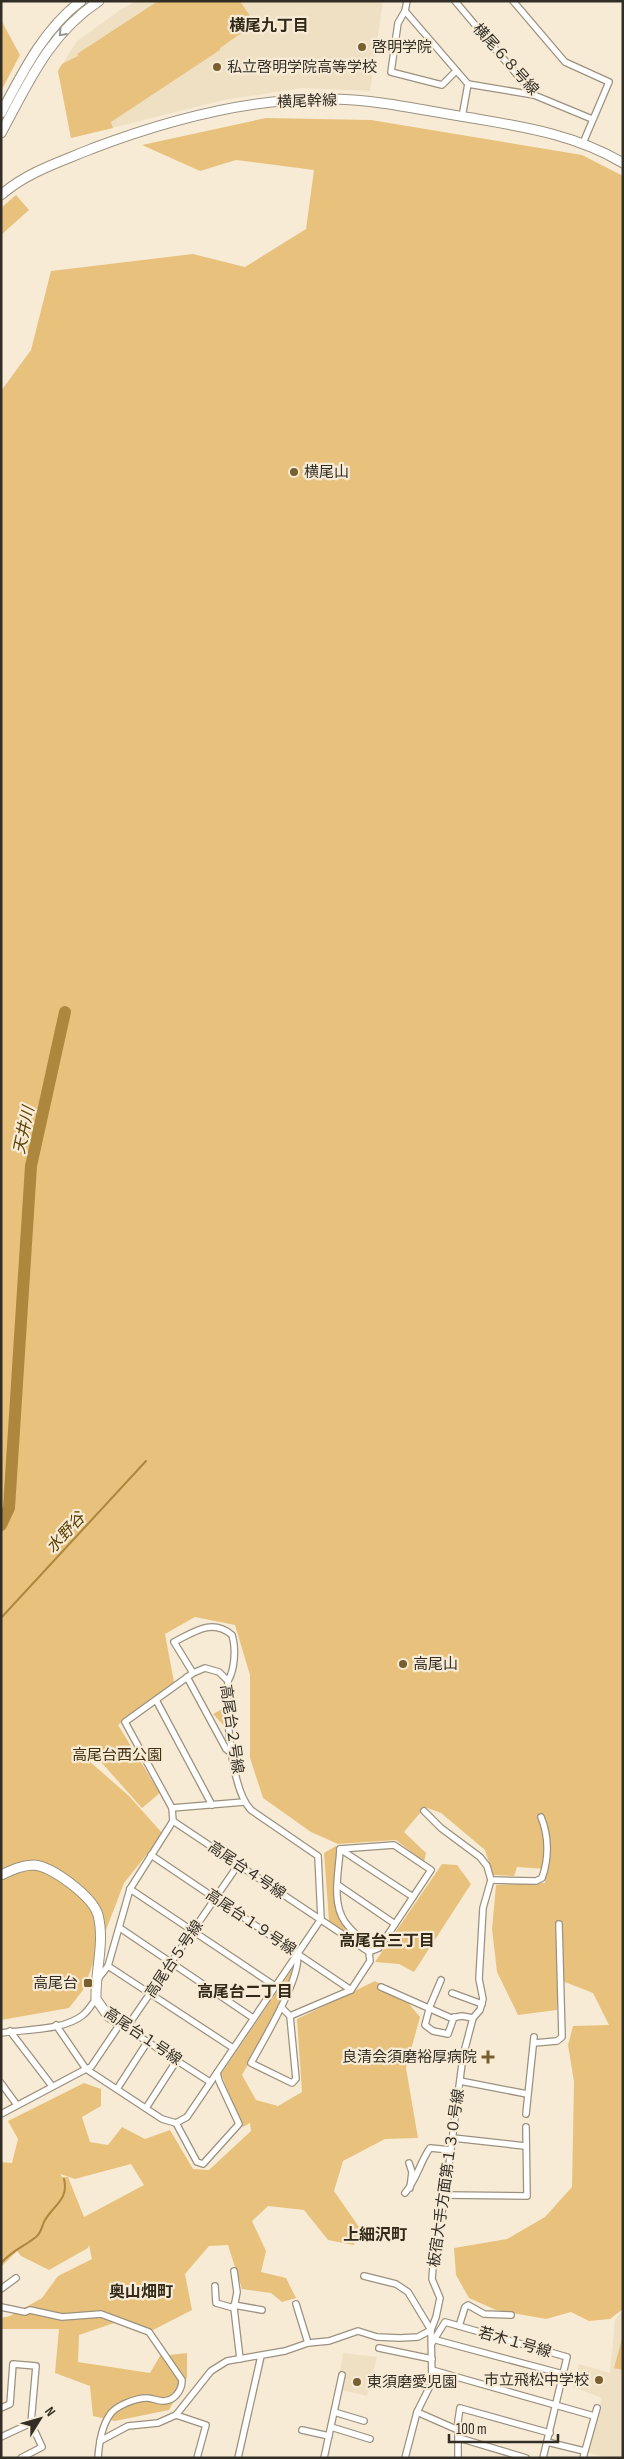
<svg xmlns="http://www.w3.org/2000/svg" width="624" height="2459" font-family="'Sofia Sans Condensed','Noto Sans JP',sans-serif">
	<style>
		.built { fill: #efe0c4 }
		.green { fill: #e8c27d; fill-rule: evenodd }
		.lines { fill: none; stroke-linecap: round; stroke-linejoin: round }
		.stream { stroke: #ad873e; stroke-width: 2 }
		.river { stroke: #ad873e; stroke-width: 12 }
		.street-casing { stroke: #9b917e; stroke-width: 8 }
		.secondary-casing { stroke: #9b917e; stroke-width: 11 }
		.street { stroke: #fff; stroke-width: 5.5 }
		.secondary { stroke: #fff; stroke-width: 9 }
		.oneway { stroke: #989692 }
		.poi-dot { fill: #775f30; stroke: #f7ebd6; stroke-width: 2 }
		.labels { text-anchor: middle; stroke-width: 4.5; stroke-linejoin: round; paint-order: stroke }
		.poi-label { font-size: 15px; fill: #322e26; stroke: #f7ebd6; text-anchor: start }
		.street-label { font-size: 15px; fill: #322e26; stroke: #f7ebd6 }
		.park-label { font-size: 15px; fill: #413110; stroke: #f7ebd6 }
		.neighbourhood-label { font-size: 16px; font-weight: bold; fill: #322919; stroke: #f7ebd6 }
		.water-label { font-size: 16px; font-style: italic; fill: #5b4103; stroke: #f7ebd6 }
	</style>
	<rect width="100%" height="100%" fill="#f7ebd6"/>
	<g class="built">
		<path d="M137 1H383L370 91 302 88 224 100 71 138 58 71 77 41 123 8Z"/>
		<path d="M623 2311V2458H607L587 2452 602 2398 573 2387 579 2364 610 2373 615 2320Z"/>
		<path d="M343 2353 377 2357 367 2396 341 2390 345 2373 340 2372Z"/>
	</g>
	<g class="green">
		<path d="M158 1H240L252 19 240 27 243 32 220 48V50L111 122 113 128 71 138 58 71 62 64 78 56 77 54Z"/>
		<path d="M1 20 20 55 1 91Z"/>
		<path d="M266 118 371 120 582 155 623 176V2309L610 2319 589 2321 571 2312 546 2319 496 2310 469 2298 456 2275 454 2248 507 2239 545 2217 572 2187 574 2082 568 2045 573 2026 609 2025 593 1993 557 1979V2010L518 2015 497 1972 492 1929 496 1885 545 1883 546 1869 517 1867 514 1876 493 1875 485 1850 441 1813 425 1807 404 1832 426 1853 424 1862 396 1840 338 1844 311 1832 263 1798 250 1758V1675L235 1625 195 1617 165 1634 174 1682 118 1725 160 1793 142 1808 93 1753 88 1760 129 1796 163 1834 124 1883 83 1990 69 2008 1 2020V391L31 350 51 271 193 254 245 267 306 229 314 170 236 160 200 171 142 145Z"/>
		<path d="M16 195 29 210 1 235V208Z"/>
		<path d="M224 1708 226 1728 213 1714Z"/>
		<path d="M336 1846 337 1916 360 1945 329 1921 324 1853Z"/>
		<path d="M442 1864 457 1865 471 1884 414 1972 399 1964 375 1962Z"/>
		<path d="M297 1962 282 2004 242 2075 256 2100 278 2106 302 2092 297 2019 375 1981 405 1999 420 2017 406 2068 418 2138 385 2139 343 2161 334 2191 359 2227 354 2245 328 2240 304 2210 268 2206 252 2221 266 2251 261 2272 286 2278 296 2298 282 2302 271 2293 242 2289 228 2245 209 2246 185 2274 192 2310 153 2330 114 2323 79 2335 78 2362 150 2373 160 2356 187 2353V2378L169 2410 115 2421 93 2416 90 2386 55 2373 59 2329H1V2318L10 2316 42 2298 58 2276 92 2259 89 2245 88 2248 49 2270 21 2256 17 2251 1 2267V2162L12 2163 18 2139 8 2121 84 2083 101 2089V2106L82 2117 90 2142 108 2145 122 2127 145 2139 170 2130 193 2169 209 2170 251 2131 250 2123 243 2127 221 2074ZM131 2164 144 2185 84 2217 68 2177H62L60 2174 75 2179Z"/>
		<path d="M623 2335V2370L614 2368Z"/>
	</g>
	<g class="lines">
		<g class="stream">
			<path d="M1 1618 146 1461"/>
			<path d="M1 2263C14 2249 22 2248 36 2237 41 2234 42 2225 45 2220 54 2205 69 2199 64 2179"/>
		</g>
		<path class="river" d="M1 1525 9 1508 31 1166 65 1012"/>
		<defs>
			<g id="street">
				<path d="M407 1 405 11 468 84 462 117"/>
				<path d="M455 1 534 95 592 119"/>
				<path d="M513 1 565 62 609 82 583 143"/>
				<path d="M405 11 398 23 391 72 442 85 456 71"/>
				<path d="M468 84 534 95"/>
				<path d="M193 1673 174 1642C194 1632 212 1618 232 1635 236 1648 235 1669 228 1681"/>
				<path d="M187 1677 226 1749 232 1754"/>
				<path d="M156 1700 212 1805"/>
				<path d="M172 1808 244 1802"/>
				<path d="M424 1811 441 1828 480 1857 487 1866 491 1880"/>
				<path d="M173 1821 369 1952 370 1961 351 1990 290 2016"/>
				<path d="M394 1845 431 1870 379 1948 369 1952C363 1939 353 1933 345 1922 331 1902 339 1871 340 1849Z"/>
				<path d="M340 1849 413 1897"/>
				<path d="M151 1855 351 1990"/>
				<path d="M491 1880 536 1881 542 1878C549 1859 549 1836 541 1817"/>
				<path d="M338 1885 395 1924"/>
				<path d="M130 1889 275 1986"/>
				<path d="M120 1928 253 2018"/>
				<path d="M108 1966 233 2048"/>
				<path d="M441 1980 430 2006 425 2025 433 2031 448 2034 454 2017"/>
				<path d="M381 1987 451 2018 462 2016 473 2018"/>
				<path d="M452 1993 482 2004"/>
				<path d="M281 2007 290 2016 296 2079 292 2083 251 2063C263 2041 303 1975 297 1954"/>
				<path d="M56 2025 86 2069 91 2067 120 2024 210 2082"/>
				<path d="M127 2027 238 1865"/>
				<path d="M10 2031 52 2086"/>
				<path d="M1 2033C26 2029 63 2031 83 2015 88 2011 92 2004 96 1999"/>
				<path d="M534 2043 557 2041 562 2037 559 1924"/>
				<path d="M460 2081 527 2094"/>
				<path d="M1 2083 17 2105"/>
				<path d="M117 2089 148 2041"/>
				<path d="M146 2108 177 2060"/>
				<path d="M1 2114 86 2069 162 2119 176 2123 187 2117 321 1919 318 1856 251 1810C230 1788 226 1711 228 1681L219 1672 205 1668 193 1673 125 1722 172 1808 173 1821 130 1889 108 1966 97 1980"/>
				<path d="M526 2114 534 2037"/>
				<path d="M176 2123 197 2162 203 2164 239 2124 219 2081 217 2073"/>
				<path d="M453 2138 525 2146"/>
				<path d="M409 2163 412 2172 410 2188"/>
				<path d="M405 2193C417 2179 420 2162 430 2148L451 2150"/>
				<path d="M445 2195 527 2196 526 2127"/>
				<path d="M234 2271 237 2292 234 2308 240 2359"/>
				<path d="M364 2276 396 2284 408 2292 431 2330 432 2382 417 2412 405 2458"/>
				<path d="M215 2286 216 2303 234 2308"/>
				<path d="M1 2289 16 2278"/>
				<path d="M296 2304 308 2343"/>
				<path d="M234 2305 262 2310"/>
				<path d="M1 2307 25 2312 30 2310 62 2317 101 2314 149 2332 182 2380C182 2391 174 2401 163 2401 158 2401 152 2398 147 2398 136 2398 114 2406 109 2416 101 2428 99 2444 98 2458"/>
				<path d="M459 2326 465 2307 468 2305 484 2314 511 2315"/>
				<path d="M431 2330 436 2317 440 2298 432 2279 434 2254 445 2195 463 2056 473 2018 480 2010 483 1999 479 1979 483 1908 491 1880"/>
				<path d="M436 2340 563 2374"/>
				<path d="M432 2343 445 2322 567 2357 543 2458"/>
				<path d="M379 2348 432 2359"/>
				<path d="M432 2370 594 2416"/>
				<path d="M1 2408 10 2404 13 2364 36 2366 31 2423"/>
				<path d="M334 2412 364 2421"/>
				<path d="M417 2412 458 2430"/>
				<path d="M176 2415 206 2425 197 2458"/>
				<path d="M331 2427 370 2439"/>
				<path d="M302 2430 329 2436"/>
				<path d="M1 2437 31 2423 42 2447 21 2458"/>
				<path d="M459 2438 526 2458"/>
				<path d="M100 2441 128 2426 158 2423 176 2415 211 2371 227 2361 285 2351 308 2343 329 2341 358 2331 377 2337 400 2338 418 2337 431 2330"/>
				<path d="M547 2442 584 2451"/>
				<path d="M238 2458 261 2356"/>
				<path d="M324 2458 342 2375"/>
				<path d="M458 2458V2421L460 2408 550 2433"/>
				<path d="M583 2458 597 2408"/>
			</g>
			<g id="secondary">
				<path d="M1 113C23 72 43 30 81 1"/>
				<path d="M1 133C29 82 49 34 99 1"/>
				<path d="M1 195C27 172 60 162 91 149 167 120 251 97 334 99 380 100 426 111 472 118 525 127 576 135 623 163"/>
				<path d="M1 1875C12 1870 22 1865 34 1865 52 1866 93 1897 98 1915 105 1942 95 1972 96 1999L108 2016 120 2024"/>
			</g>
		</defs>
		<use href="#street" class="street-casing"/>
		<use href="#secondary" class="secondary-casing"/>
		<use href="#street" class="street"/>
		<use href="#secondary" class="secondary"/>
	</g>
	<defs><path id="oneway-chevron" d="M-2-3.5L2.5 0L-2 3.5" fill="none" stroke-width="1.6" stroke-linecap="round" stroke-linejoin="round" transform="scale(1.25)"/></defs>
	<use class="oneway" href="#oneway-chevron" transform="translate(62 33) rotate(132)"/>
	<g class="poi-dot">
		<circle cx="362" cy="47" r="5"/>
		<circle cx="217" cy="67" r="5"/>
		<circle cx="294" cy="472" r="5"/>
		<circle cx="403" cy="1664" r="5"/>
		<rect x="83" y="1978" width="10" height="10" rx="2.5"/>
		<path d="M485.5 2049.5h5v5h5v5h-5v5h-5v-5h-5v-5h5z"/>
		<circle cx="599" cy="2380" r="5"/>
		<circle cx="357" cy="2382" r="5"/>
	</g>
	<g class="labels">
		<g class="poi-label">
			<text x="372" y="52">啓明学院</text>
			<text x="227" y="72">私立啓明学院高等学校</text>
			<text x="304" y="477">横尾山</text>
			<text x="413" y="1669">高尾山</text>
			<text x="78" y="1988" text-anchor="end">高尾台</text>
			<text x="477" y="2062" text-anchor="end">良清会須磨裕厚病院</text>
			<text x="589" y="2385" text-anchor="end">市立飛松中学校</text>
			<text x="367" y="2387">東須磨愛児園</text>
		</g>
		<g class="street-label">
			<text transform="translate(506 59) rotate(48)" y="5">横尾６８号線</text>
			<text transform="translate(307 101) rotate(-2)" y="5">横尾幹線</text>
			<text transform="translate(232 1729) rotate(82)" y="5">高尾台２号線</text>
			<text transform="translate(247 1870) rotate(34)" y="5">高尾台４号線</text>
			<text transform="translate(251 1922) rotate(34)" y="5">高尾台１９号線</text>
			<text transform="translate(174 1959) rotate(-56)" y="5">高尾台５号線</text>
			<text transform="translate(143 2036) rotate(34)" y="5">高尾台１号線</text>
			<text transform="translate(446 2178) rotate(-82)" y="5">板宿大手方面第１３０号線</text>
			<text transform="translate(515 2342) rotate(16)" y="5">若木１号線</text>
		</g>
		<g class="park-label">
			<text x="117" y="1760">高尾台西公園</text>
		</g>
		<g class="neighbourhood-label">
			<text x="269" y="31">横尾九丁目</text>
			<text x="387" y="1946">高尾台三丁目</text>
			<text x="245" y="1997">高尾台二丁目</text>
			<text x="375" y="2240">上細沢町</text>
			<text x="141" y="2297">奥山畑町</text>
		</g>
		<g class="water-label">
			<text transform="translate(23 1130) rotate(-78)" y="6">天井川</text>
			<text transform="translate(65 1532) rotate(-47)" y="6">水野谷</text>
		</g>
	</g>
	<rect width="624" height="2459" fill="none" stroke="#322e26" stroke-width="5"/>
	<g transform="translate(40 2419) rotate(53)" stroke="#f7ebd6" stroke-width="4" paint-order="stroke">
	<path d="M0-4L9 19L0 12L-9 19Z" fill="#322e26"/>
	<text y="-8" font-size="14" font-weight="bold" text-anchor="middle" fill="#322e26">N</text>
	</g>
	<path d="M449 2434v8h109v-8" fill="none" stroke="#322e26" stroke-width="2.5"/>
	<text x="456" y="2434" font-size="15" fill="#322e26" stroke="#f7ebd6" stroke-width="4" paint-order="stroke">100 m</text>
</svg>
